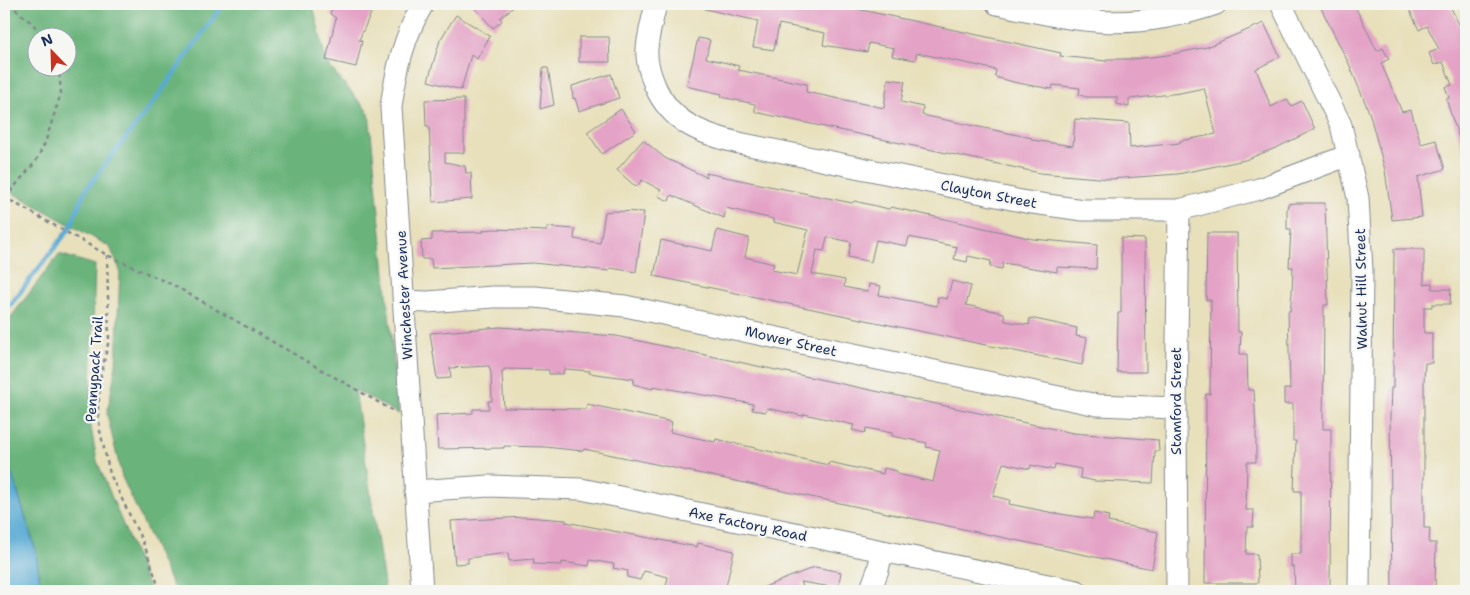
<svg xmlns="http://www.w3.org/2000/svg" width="1470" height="595" font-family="'Shantell Sans',sans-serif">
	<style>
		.forest { fill: #6bb47b; stroke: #43726c; fill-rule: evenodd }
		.water { fill: #59aad4; stroke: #3a6c99 }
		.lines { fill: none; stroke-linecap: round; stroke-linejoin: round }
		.stream { stroke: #59aad4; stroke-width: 4.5 }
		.building { fill: #e4a3c6; fill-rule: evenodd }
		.minor-casing { stroke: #82888c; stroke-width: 23 }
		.path { stroke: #82888c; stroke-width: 2.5; stroke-dasharray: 4 4; stroke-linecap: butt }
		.minor { stroke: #fff; stroke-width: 21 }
		.labels { text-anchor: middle; stroke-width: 4.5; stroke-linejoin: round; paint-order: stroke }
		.street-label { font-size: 14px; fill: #1b2f5e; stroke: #f6f6f2 }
	</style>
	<rect width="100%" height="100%" fill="#f6f6f2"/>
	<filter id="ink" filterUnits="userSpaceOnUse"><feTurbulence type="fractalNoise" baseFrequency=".02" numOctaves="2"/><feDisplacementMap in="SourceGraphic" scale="10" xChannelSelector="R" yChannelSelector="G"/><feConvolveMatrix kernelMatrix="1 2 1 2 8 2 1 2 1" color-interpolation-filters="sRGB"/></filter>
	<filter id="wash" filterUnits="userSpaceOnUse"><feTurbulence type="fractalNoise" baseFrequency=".0096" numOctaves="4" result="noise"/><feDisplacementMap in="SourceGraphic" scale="20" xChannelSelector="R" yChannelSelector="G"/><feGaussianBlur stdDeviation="1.12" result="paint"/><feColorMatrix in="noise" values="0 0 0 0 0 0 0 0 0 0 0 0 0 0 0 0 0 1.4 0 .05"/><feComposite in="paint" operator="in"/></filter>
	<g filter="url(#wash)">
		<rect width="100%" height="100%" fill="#e8e0bb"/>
		<g class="forest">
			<path d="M4 4H313L326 62 369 113 399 414 355 390 385 591H175L122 477 107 414 116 365 120 270 110 247 4 188ZM38 38H68V68H38Z"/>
			<path d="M59 254 95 265 90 422 97 461 150 591H41L36 551 4 449V326Z"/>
		</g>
		<path class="water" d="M4 449 36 551 41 591H4Z"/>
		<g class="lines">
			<path class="stream" d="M4 313 70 228 84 192 158 96 223 4"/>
		</g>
		<g id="blocks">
			<g class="building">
				<path d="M334 4H375L359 40 362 41 356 67 326 60 336 18 330 14Z"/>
				<path d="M471 4H517L500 18 502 21 493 28Z"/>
				<path d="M706 4H834L1061 53 1060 56 1106 61V59H1134L1168 55 1207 47 1264 23 1280 57 1256 69 1271 107 1287 99 1291 106 1302 101 1315 129 1278 147 1245 160 1178 174 1110 179 1040 173 755 112V104L721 97 722 94 690 87 687 85 698 38 710 40 706 58 739 66 738 70 807 84 806 92 884 108 888 79 905 81 901 102 923 107 922 115 1032 138V140L1073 146 1075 119 1129 123 1130 148 1180 143V141L1216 134 1204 88 1180 93 1129 99V107L1117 104V97H1087L1079 95 1080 88 1053 85 1052 89 1017 83 995 77 996 70 975 65 917 53 915 60 892 56 894 48 869 43 867 52 823 45 825 33 779 24 774 50 753 47 758 21 705 9Z"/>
				<path d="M1319 4H1354L1377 51 1383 48 1389 59 1381 63 1402 112 1411 110 1421 144 1436 140 1445 169 1418 177 1422 217 1392 220 1385 170 1369 112 1349 64Z"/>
				<path d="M1407 4H1449L1466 38V153L1464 154 1446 99 1449 98 1445 87 1452 85 1443 62 1434 65 1429 53 1439 49 1427 26 1419 30Z"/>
				<path d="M456 15 490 36 477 59 471 55 461 90 428 81 440 40Z"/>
				<path d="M579 37H609L610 62H579Z"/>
				<path d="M543 68H548L554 105 540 109Z"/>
				<path d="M611 74 619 98 579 111 575 98 573 99 572 86Z"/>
				<path d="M464 99V153H445V162L465 166 466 173H471L472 199 433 202 429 126H426L425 100Z"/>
				<path d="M621 109 636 131 602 154 587 132Z"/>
				<path d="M643 140 665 158 706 177V173L852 203 854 201 889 209 891 207 1033 239 1097 245 1096 269 1057 267V272L1003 263 1002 269 990 267 991 261 968 256 967 262 954 259 957 247 909 237 907 246 876 240 871 262 848 257 851 242 827 237 824 251 817 250 812 274 845 280 844 287 868 292 869 284 881 286 879 295 937 306 938 297 947 299 952 281 971 286 966 305 1004 313 1005 321 1029 325 1030 318 1077 328 1076 336 1087 338 1082 365 654 276 661 240 712 251 717 230 749 238 745 257 774 264 772 270 797 275 808 230 773 222V219L726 208 724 218 671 195 669 201 658 196 661 190 642 180 636 187 617 170Z"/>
				<path d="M1295 203H1325L1328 305H1324L1323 429H1331L1330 591 1295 590 1294 567H1291V554H1301V491H1294L1296 441H1293V404H1284V389H1290L1288 311H1290L1292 293 1293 267H1289L1291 229H1287V209L1288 204Z"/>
				<path d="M612 211 644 212 636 272 610 268 609 271 533 263 432 268 431 259H422L421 241 432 240V233L484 232 483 230 494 229 547 231V227L575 229 574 239 600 243 605 212Z"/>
				<path d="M1207 233H1237L1238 332H1241L1240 354H1247L1248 390H1254L1256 430V462H1247L1246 510H1254L1253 527H1247L1246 554H1257L1258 583H1205L1206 394H1210L1211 300H1206Z"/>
				<path d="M1121 238 1145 239 1146 372H1117L1118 313H1121Z"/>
				<path d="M1394 249H1424V284L1432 283V289H1451L1450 304H1432V307H1424V333H1432V363H1425L1424 382V528H1430L1429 543H1436L1435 591H1392L1390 415 1391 388H1393Z"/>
				<path d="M500 327 616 336 1073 433 1158 440 1159 451H1155L1153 483 1095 481 1080 478 1081 469 1055 464 1054 470 1031 465 1030 469 1003 463 993 496 1010 500 1009 504 1054 513 1093 519 1094 513 1109 516 1108 522 1158 532 1152 569 584 449 583 451 545 447 504 446V448L438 449 436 415 473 413V409H489L488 401H492L491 373 489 366 450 368 451 378 437 379 430 333ZM504 369 549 370V374H563L564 369 590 371 589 373 634 379 633 384 653 389V386L753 404 752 410 766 412 767 408 803 416 804 414 854 425 852 430 865 433 866 428 892 433V436L927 443 926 447 940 450 933 482 897 474V471L884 468 883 474 829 462 828 465 716 439 715 442 670 432 672 422 587 404 586 409 504 408 502 372H504Z"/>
				<path d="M525 517 566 520V522L697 547 698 543 734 551 725 591H692L666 586 668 577 644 571 640 580 627 577 628 571 613 568 614 564 590 560 589 566 562 562V565L533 564 534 559 509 561 508 553 468 558V563L455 564 451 521Z"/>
				<path d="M815 567 841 572 838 588 801 582 805 591H754Z"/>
			</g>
		</g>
	</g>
	<g filter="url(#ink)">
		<use href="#blocks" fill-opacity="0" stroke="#82888c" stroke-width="1"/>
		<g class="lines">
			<defs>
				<g id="minor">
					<path d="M656 4C653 18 648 34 647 49 646 61 650 74 655 86 671 123 702 134 739 143L1026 202 1083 210H1179L1259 189 1349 155"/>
					<path d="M997 4C1081 22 1131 33 1216 4"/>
					<path d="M1281 4 1341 125 1358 198 1362 270 1359 591"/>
					<path d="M404 301 427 302 493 297H535L625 306 1097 405 1176 408"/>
					<path d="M415 491 489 486 581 489 1077 591"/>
					<path d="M422 591 391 107C396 70 404 36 423 4"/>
					<path d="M870 591 878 570 882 552"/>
					<path d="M1177 591 1176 408 1179 210"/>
				</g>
			</defs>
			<use href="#minor" class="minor-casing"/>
			<g class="path">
				<path d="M9 4 33 24 43 38"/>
				<path d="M4 197 107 255 175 286 392 410"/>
				<path d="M5 198 36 161 45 143 61 93 59 68"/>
				<path d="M107 255 109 340 101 374 98 408 100 431 110 474 145 547 160 591"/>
			</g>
			<use href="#minor" class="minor"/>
		</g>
	</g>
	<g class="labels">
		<g class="street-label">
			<text transform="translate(989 194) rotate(11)" y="5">Clayton Street</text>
			<text transform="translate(1361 289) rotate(-91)" y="5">Walnut Hill Street</text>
			<text transform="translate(404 295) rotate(-93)" y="5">Winchester Avenue</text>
			<text transform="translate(791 341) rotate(13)" y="5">Mower Street</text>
			<text transform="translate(94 369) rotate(-86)" y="5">Pennypack Trail</text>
			<text transform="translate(1176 401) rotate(-90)" y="5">Stamford Street</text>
			<text transform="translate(748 524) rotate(12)" y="5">Axe Factory Road</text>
		</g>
	</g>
	<rect width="1470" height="595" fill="none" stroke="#f6f6f2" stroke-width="20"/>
	<g transform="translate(52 52) rotate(337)"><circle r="24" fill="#f6f6f2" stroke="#9ea6b7"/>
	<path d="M0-4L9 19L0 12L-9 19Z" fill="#c8321e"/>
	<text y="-8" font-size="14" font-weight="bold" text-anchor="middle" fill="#1b2f5e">N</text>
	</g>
</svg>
